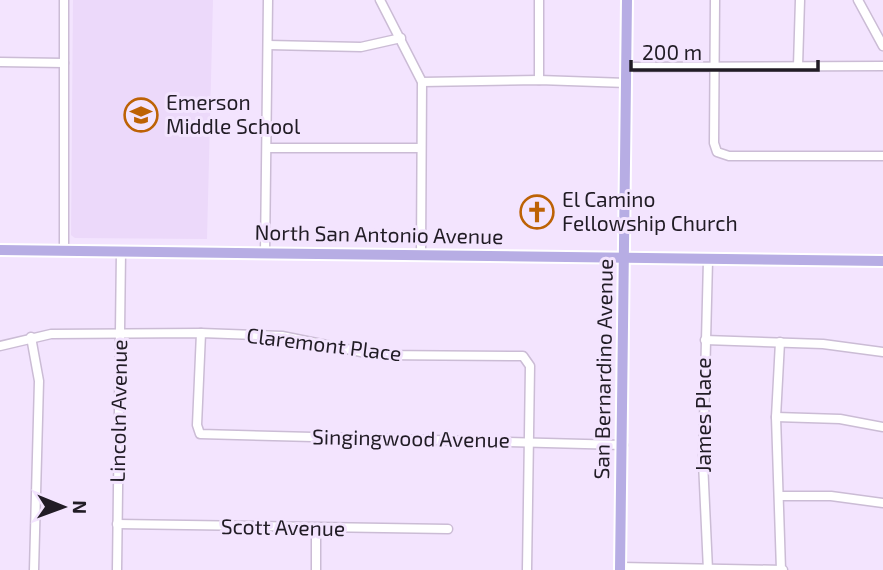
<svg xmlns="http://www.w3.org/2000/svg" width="883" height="570" font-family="'Exo 2',sans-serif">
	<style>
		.built { fill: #ecd9fa }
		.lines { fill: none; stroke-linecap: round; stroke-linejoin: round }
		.minor-casing { stroke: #cbbcd5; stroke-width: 11 }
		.major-casing { stroke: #fff; stroke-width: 14 }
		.minor { stroke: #fff; stroke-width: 8 }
		.major { stroke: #b7ade4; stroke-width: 10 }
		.labels { text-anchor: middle; stroke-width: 6; stroke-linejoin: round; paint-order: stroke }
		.poi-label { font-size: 21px; fill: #211c25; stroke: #f3e4fe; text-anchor: start }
		.street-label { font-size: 21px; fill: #211c25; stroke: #f3e4fe }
	</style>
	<rect width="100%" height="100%" fill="#f3e4fe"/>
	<path class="built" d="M73 0H213L207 239 75 238 71 235Z"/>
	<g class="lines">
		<defs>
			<g id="minor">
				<path d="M380 0 422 82 421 255"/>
				<path d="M539 0V80"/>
				<path d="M715 0 714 143 717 152 729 156H883"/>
				<path d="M858 0 883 46"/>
				<path d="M268 45 361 47 401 38"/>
				<path d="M0 62 64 63"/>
				<path d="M798 66 800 0"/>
				<path d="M627 67 883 66"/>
				<path d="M422 82 539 80 627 83"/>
				<path d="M267 148H420"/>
				<path d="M64 251V0"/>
				<path d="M265 253 268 0"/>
				<path d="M708 260 703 462 708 570"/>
				<path d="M201 333 197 425 200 434 623 445"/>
				<path d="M31 337 39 381 34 570"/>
				<path d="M705 340 823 344 883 352"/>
				<path d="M780 342 776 417 781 570"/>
				<path d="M0 346 51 334 201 333 282 336 376 355 523 356 530 366 527 570"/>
				<path d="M776 417 840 419 883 427"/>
				<path d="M779 496H831L883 503"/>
				<path d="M117 524 448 529"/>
				<path d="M316 529V570"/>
				<path d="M620 567 783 570"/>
				<path d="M117 570 121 251"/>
			</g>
			<g id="major">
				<path d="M0 250 883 261"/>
				<path d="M620 570 627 0"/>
			</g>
		</defs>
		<use href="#minor" class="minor-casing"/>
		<use href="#major" class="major-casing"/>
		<use href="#minor" class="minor"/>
		<use href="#major" class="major"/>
	</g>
	<defs>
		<symbol id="school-ring" viewBox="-11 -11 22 22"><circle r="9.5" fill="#f3e4fe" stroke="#bd6205" stroke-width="1.5"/><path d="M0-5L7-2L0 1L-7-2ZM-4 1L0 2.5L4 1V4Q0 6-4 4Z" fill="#bd6205"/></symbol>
		<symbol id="church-ring" viewBox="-11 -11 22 22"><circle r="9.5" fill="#f3e4fe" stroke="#bd6205" stroke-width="1.5"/><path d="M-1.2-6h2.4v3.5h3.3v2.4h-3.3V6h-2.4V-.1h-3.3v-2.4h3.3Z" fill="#bd6205"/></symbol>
	</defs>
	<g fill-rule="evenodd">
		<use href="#school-ring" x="122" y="96" width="38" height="38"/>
		<use href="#church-ring" x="518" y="193" width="38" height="38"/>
	</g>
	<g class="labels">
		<g class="poi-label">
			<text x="166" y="110">Emerson<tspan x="166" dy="24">Middle School</tspan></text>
			<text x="562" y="207">El Camino<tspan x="562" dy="24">Fellowship Church</tspan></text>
		</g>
		<g class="street-label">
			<text transform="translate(379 235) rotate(1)" y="7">North San Antonio Avenue</text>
			<text transform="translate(324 345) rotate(7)" y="7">Claremont Place</text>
			<text transform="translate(604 369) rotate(-89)" y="7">San Bernardino Avenue</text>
			<text transform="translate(119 411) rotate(-89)" y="7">Lincoln Avenue</text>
			<text transform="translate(704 415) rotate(-90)" y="7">James Place</text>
			<text transform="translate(411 439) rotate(1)" y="7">Singingwood Avenue</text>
			<text transform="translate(283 528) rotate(1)" y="7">Scott Avenue</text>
		</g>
	</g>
	<g transform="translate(63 507) rotate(91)" stroke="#f3e4fe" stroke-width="5" paint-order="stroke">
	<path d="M0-5L12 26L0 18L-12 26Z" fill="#211c25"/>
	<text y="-10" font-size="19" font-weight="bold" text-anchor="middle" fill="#211c25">N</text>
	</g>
	<path d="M631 60v10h187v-10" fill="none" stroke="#211c25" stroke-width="3.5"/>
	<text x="642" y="60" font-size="21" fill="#211c25" stroke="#f3e4fe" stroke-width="5" paint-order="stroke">200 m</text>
</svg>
